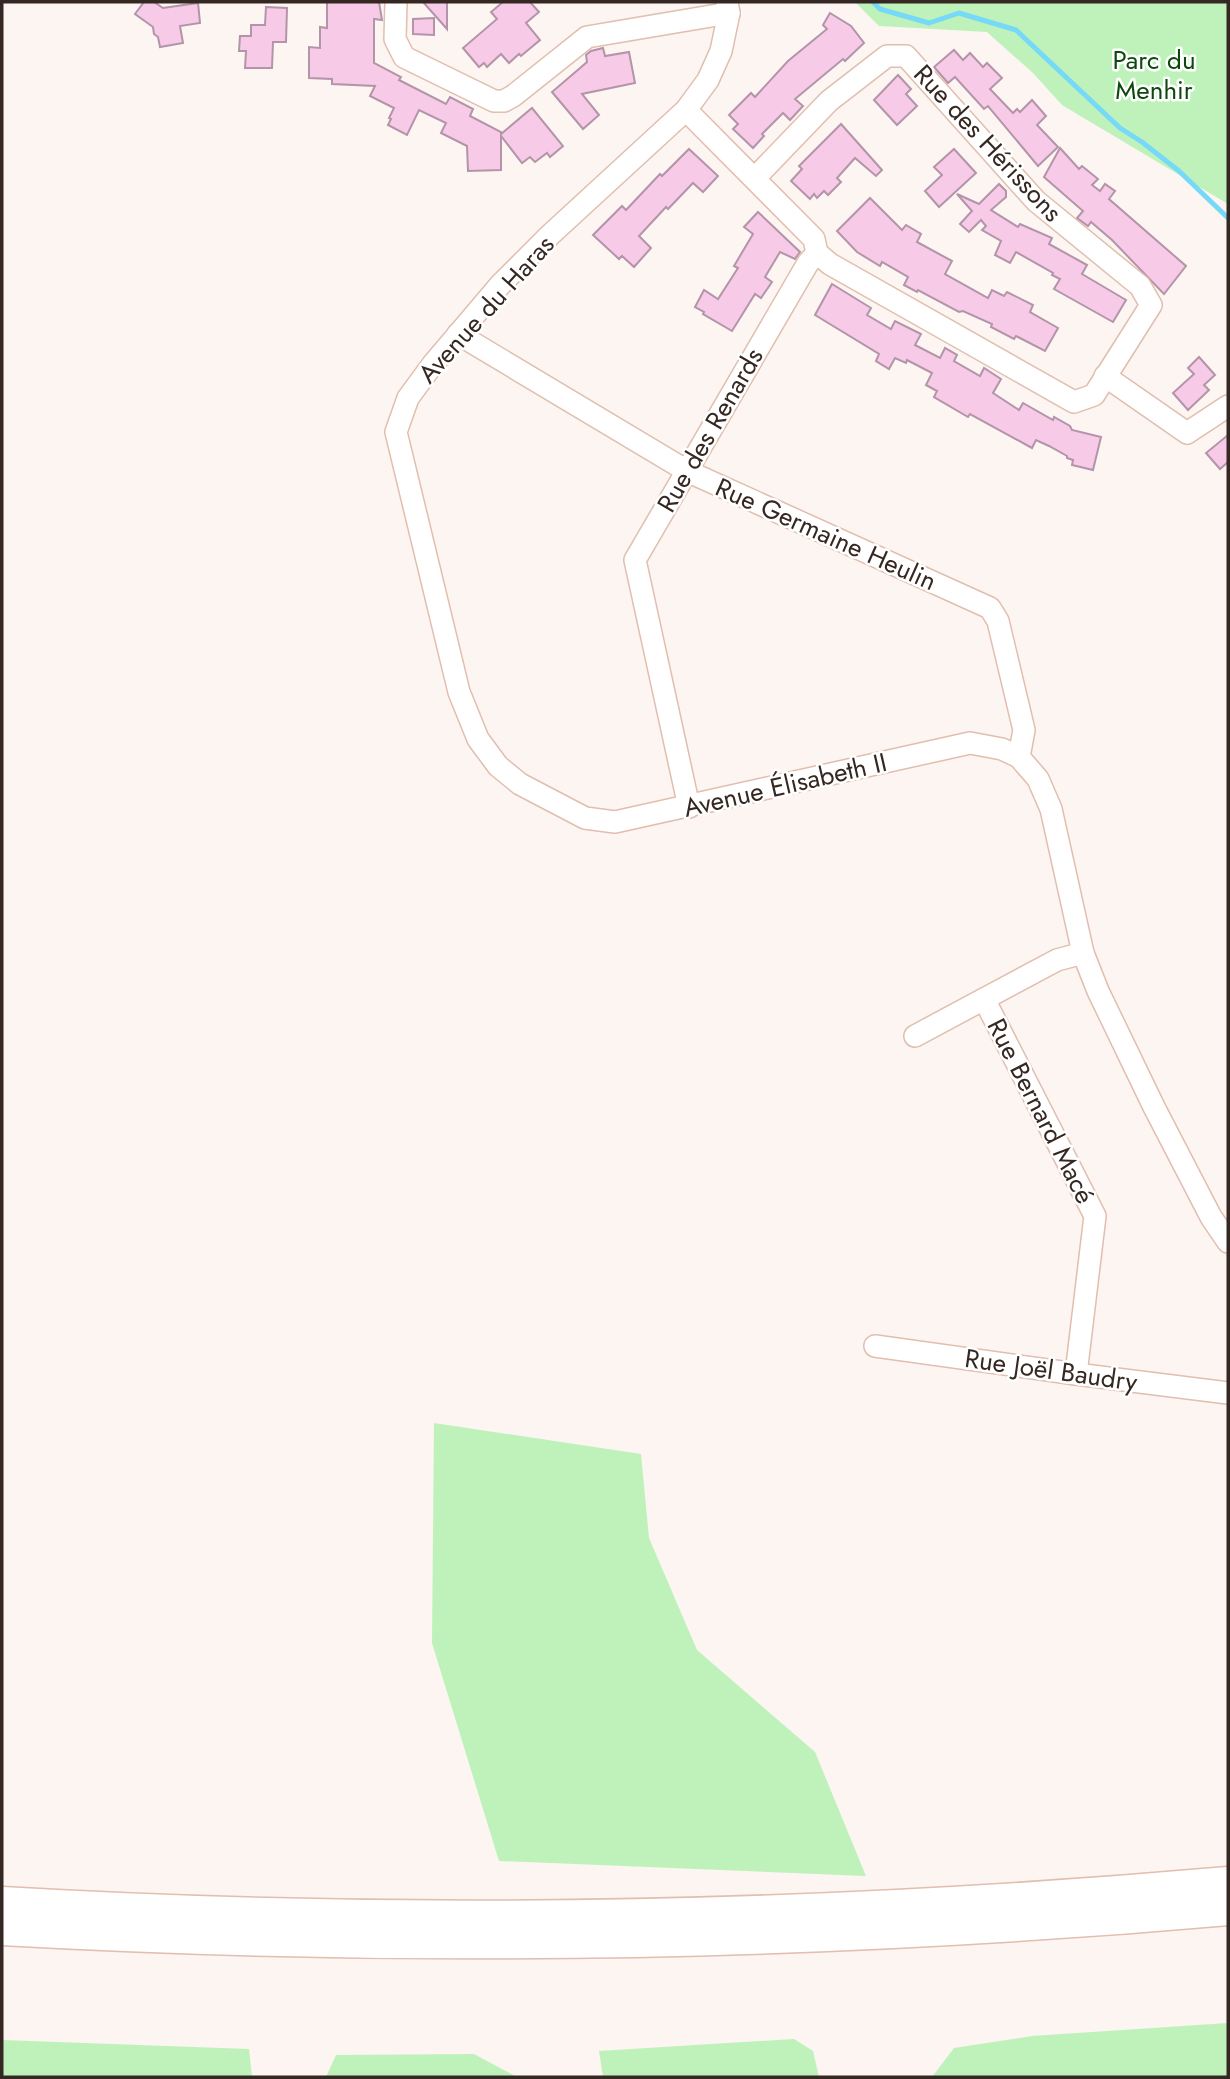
<svg xmlns="http://www.w3.org/2000/svg" width="1230" height="2079" font-family="Jost,sans-serif">
	<style>
		.green { fill: #bef2ba }
		.lines { fill: none; stroke-linecap: round; stroke-linejoin: round }
		.stream { stroke: #76d9f8; stroke-width: 5 }
		.building { fill: #f7cbe7; stroke: #b394a8; stroke-width: 2 }
		.minor-casing { stroke: #e1beae; stroke-width: 24 }
		.highway-casing { stroke: #e1beae; stroke-width: 35 }
		.minor { stroke: #fff; stroke-width: 21 }
		.highway { stroke: #fff; stroke-width: 32 }
		.labels { text-anchor: middle; stroke-width: 5; stroke-linejoin: round; paint-order: stroke }
		.park-label { font-size: 26px; fill: #0d490f; stroke: #fff }
		.street-label { font-size: 26px; fill: #352822; stroke: #fff }
	</style>
	<rect width="100%" height="100%" fill="#fcf5f1"/>
	<g class="green">
		<path d="M855 2H1228V204L1062 105 1033 73 987 32 879 26Z"/>
		<path d="M434 1423 641 1454 649 1538 697 1650 815 1752 866 1876 499 1861 432 1643Z"/>
		<path d="M1228 2023V2077H932L954 2048 1032 2036Z"/>
		<path d="M794 2039 813 2051 819 2077H603L599 2051Z"/>
		<path d="M2 2040 249 2049 252 2077H2Z"/>
		<path d="M474 2054 517 2077H326L336 2055Z"/>
	</g>
	<g class="lines">
		<path class="stream" d="M873 2 880 9 929 23 959 13 1016 30 1120 128 1142 142 1179 171 1228 218"/>
	</g>
	<g class="building">
		<path d="M144 2H154L163 8 198 3 200 23 180 26 183 43 160 47 158 37 154 34 153 27 135 14Z"/>
		<path d="M327 2H379L382 20 374 19V63L401 77 399 80 446 104 450 97 473 109 470 116 501 132V134L532 108 563 146 550 157 547 153 535 162 530 157 522 163 501 136V170L468 171 467 146 441 133 446 123 419 110 407 135 388 125 391 119 389 118 394 108 370 96 375 86 332 84V79L309 78V47L320 48V27L327 28Z"/>
		<path d="M423 2H447V29Z"/>
		<path d="M503 2H530L539 12 526 23 540 40 521 56 519 54 509 63 501 54 487 67 484 63 479 67 463 48 497 19 491 12Z"/>
		<path d="M266 7 287 8 286 42H273L272 68H245L246 51H239L240 36H251V25H265Z"/>
		<path d="M830 13 851 26 864 43 845 61 843 59 795 99 803 106 790 120 783 113 762 134 764 136 753 148 733 129 738 124 729 115 751 93 755 97 788 61 827 29 823 25Z"/>
		<path d="M434 18V35L413 34V19Z"/>
		<path d="M603 48 605 56 629 52 635 83 582 94 599 115 583 129 552 92 587 62 586 55 591 51Z"/>
		<path d="M954 50 963 60 970 53 983 67 987 63 1002 78 990 89 1013 113 1017 109 1020 112 1032 100 1046 116 1037 125 1058 147 1038 166 988 106 984 109 955 77 948 83 934 67Z"/>
		<path d="M898 75 911 89 906 94 917 106 897 125 874 100Z"/>
		<path d="M841 124 882 170 876 176 855 158 837 178 841 182 828 195 824 191 817 198 814 194 810 199 791 181 802 169 799 166Z"/>
		<path d="M1060 148 1079 169 1082 166 1098 179 1092 185 1100 191 1105 184 1115 191 1109 199 1186 266 1164 294 1112 240 1091 222 1088 226 1077 218 1083 211 1044 177Z"/>
		<path d="M689 149 718 176 703 192 693 183 668 209 666 207 639 236 651 248 634 267 622 256 619 259 593 235 622 206 626 210 660 174 662 176Z"/>
		<path d="M954 149 976 173 939 207 925 191 942 175 934 167Z"/>
		<path d="M999 184 1006 191V197L991 210 1018 227 1020 224 1052 238 1049 244 1087 265 1082 274 1126 300 1113 322 1054 289 1060 279 1052 275 1053 273 1016 252 1010 263 995 255 1001 241 982 230 986 226 981 220 969 232 960 224 972 211 957 194 979 204Z"/>
		<path d="M870 198 902 230 906 225 921 234 917 242 952 261 945 274 988 298 992 290 1004 296 1007 292 1033 305 1030 312 1058 328 1045 351 1016 336 1014 339 991 327 992 324 963 311 959 312 918 290 917 292 904 285 908 277 882 262 880 266 857 252 837 231Z"/>
		<path d="M758 212 800 252 795 259 780 252 765 277 772 282 761 298 755 294 732 331 703 314 704 312 695 307 704 290 718 299 738 268 734 266 753 234 744 227Z"/>
		<path d="M832 284 871 308 867 315 891 329 895 321 921 334 915 345 940 358 945 348 957 355 954 361 980 376 984 368 1001 379 993 393 1019 410 1023 403 1053 420 1054 417 1070 426 1072 430 1101 437 1093 470 1072 465 1073 460 1067 458V456L1049 446 1036 440 1032 448 970 414 968 417 934 397 937 391 926 385 932 373 907 360 906 363 895 358 889 369 876 361 879 354 815 315Z"/>
		<path d="M1199 357 1215 375 1204 385 1209 390 1188 410 1173 393 1194 374 1188 368Z"/>
		<path d="M1228 435V462L1220 469 1206 453Z"/>
	</g>
	<g class="lines">
		<defs>
			<g id="minor">
				<path d="M396 2 395 39 404 57 494 101H504L513 96 587 37 729 13"/>
				<path d="M727 2 729 13 721 51 708 80 686 110 550 235 500 285 433 364 408 398 396 432 459 692 478 739 498 766 520 784 585 818 615 822 970 743 1002 749 1019 757 1038 779 1051 809 1083 953 1098 991 1154 1107 1211 1217 1228 1242"/>
				<path d="M686 110 814 239 817 253 808 263 635 560 689 807"/>
				<path d="M755 178 829 101 887 56H906L1036 201 1140 286 1151 305 1094 395 1074 402 830 264 817 253"/>
				<path d="M458 334 687 471 990 608 998 621 1024 730 1019 757"/>
				<path d="M1105 376 1187 433 1228 406"/>
				<path d="M915 1036 984 999"/>
				<path d="M875 1346 1076 1374 1228 1393"/>
				<path d="M1076 1374 1095 1216 984 999 1057 960 1083 953"/>
			</g>
			<g id="highway">
				<path d="M2 1903C411 1927 820 1919 1228 1883"/>
				<path d="M2 1929C411 1952 820 1945 1228 1909"/>
			</g>
		</defs>
		<use href="#minor" class="minor-casing"/>
		<use href="#highway" class="highway-casing"/>
		<use href="#minor" class="minor"/>
		<use href="#highway" class="highway"/>
	</g>
	<g class="labels">
		<g class="park-label">
			<text x="1154" y="69">Parc du<tspan x="1154" dy="30">Menhir</tspan></text>
		</g>
		<g class="street-label">
			<text transform="translate(988 143) rotate(47)" y="9">Rue des Hérissons</text>
			<text transform="translate(486 309) rotate(-48)" y="9">Avenue du Haras</text>
			<text transform="translate(710 430) rotate(-60)" y="9">Rue des Renards</text>
			<text transform="translate(826 534) rotate(24)" y="9">Rue Germaine Heulin</text>
			<text transform="translate(785 785) rotate(-13)" y="9">Avenue Élisabeth II</text>
			<text transform="translate(1041 1111) rotate(63)" y="9">Rue Bernard Macé</text>
			<text transform="translate(1051 1370) rotate(8)" y="9">Rue Joël Baudry</text>
		</g>
	</g>
	<rect width="1230" height="2079" fill="none" stroke="#352822" stroke-width="7"/>
</svg>
